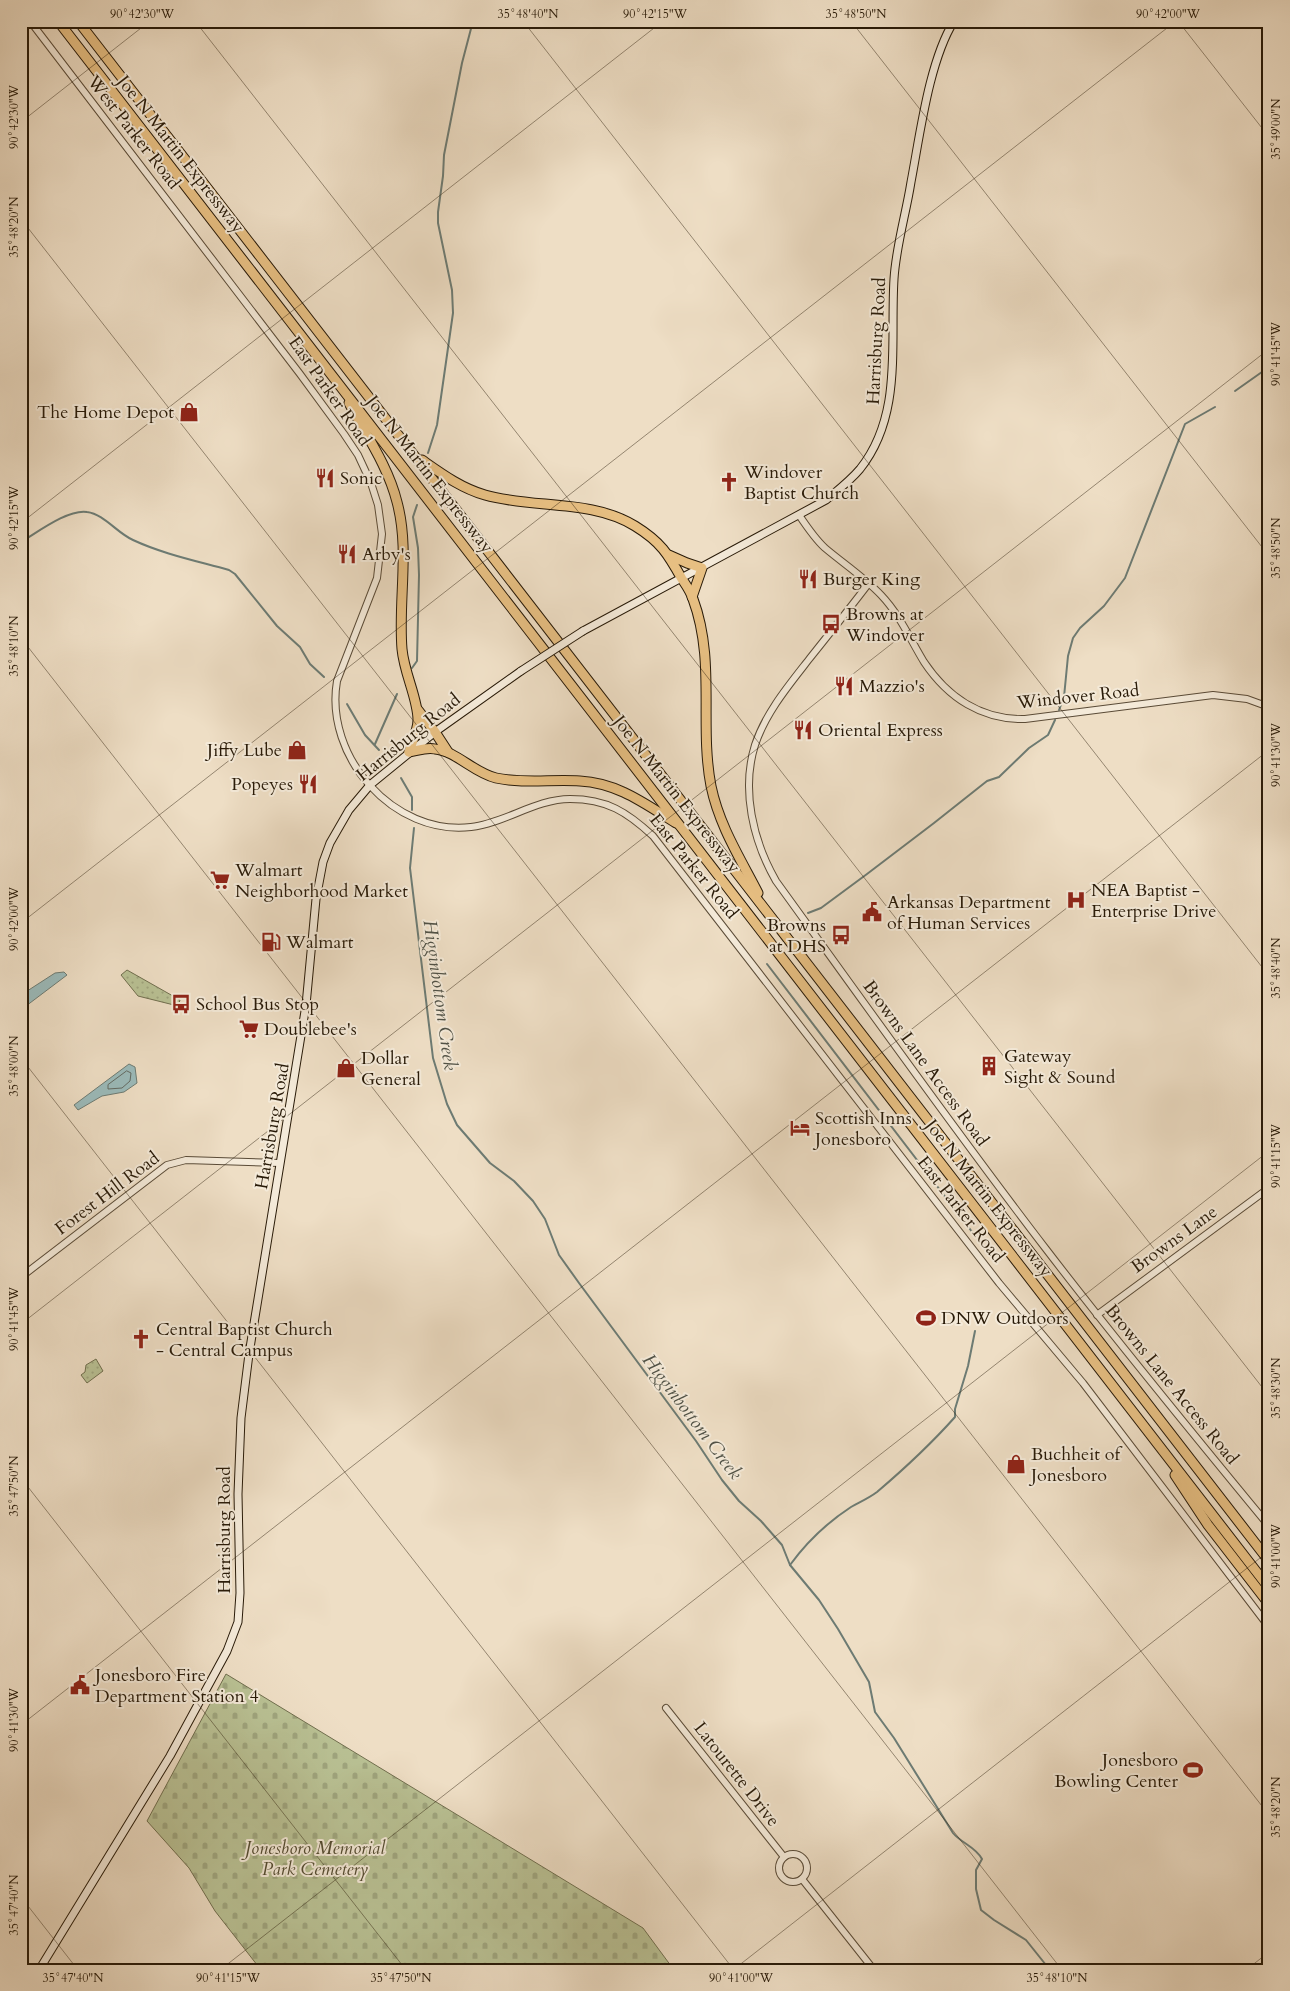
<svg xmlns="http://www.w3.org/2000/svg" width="1290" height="1991" font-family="Cardo,serif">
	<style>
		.cemetery { fill: url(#cemetery-stones); stroke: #706e4e }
		.park { fill: url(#park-dots); stroke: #706e4e }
		.water { fill: #9bbbbb; stroke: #6d7b73 }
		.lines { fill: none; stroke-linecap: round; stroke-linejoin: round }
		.shore { stroke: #626a62; stroke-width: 1 }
		.stream { stroke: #6d7b73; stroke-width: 2 }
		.tertiary-casing { stroke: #5a4b37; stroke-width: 8 }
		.secondary-casing { stroke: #281a08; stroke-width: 9 }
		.motorway-casing { stroke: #281a08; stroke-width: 11 }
		.tertiary { stroke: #f4ead9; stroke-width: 6 }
		.secondary { stroke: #f4ead9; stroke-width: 7 }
		.motorway { stroke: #e7bf82; stroke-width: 9 }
		.secondary-bridge-casing { stroke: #281a08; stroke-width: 9; stroke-linecap: butt }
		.secondary-bridge { stroke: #f4ead9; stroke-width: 7 }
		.ticks { fill: none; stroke: #281a08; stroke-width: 1; stroke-opacity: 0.45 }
		.labels { text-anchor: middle; stroke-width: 4; stroke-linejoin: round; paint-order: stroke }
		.street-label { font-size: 18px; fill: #281a08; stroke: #f4ead9 }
		.poi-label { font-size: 18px; fill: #281a08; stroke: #f4ead9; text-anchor: start }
		.park-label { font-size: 18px; font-style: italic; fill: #544c32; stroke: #f4ead9 }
		.water-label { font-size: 19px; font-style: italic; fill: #505247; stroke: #f4ead9 }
		.neatline { fill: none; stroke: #281a08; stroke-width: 2 }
		.ticks-label { font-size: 12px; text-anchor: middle; fill: #281a08 }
	</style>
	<defs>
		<pattern id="cemetery-stones" width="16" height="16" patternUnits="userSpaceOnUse" patternTransform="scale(1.25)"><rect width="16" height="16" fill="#b9c194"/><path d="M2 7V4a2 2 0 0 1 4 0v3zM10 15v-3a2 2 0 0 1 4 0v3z" fill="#9fa57e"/></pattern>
		<pattern id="park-dots" width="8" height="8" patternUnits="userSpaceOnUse" patternTransform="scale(1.25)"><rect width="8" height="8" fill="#b9c194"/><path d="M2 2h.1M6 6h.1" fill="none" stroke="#9fa57e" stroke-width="1.8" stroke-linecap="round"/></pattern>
	</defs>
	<rect width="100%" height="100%" fill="#eedec5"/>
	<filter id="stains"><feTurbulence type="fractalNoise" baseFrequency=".004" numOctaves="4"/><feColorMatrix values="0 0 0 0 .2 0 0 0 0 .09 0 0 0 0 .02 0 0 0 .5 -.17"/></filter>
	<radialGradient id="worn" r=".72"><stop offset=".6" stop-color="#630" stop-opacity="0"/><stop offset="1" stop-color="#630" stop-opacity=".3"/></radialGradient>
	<path class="cemetery" d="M226 1674 643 1928 674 1970H261L215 1911 189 1868 147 1821Z"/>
	<g class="park">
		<path d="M127 970 180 1000 178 1006 138 996 121 975Z"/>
		<path d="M96 1359 103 1371 87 1383 81 1375 85 1372 86 1365Z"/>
	</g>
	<g class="water">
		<path d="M64 972 67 975 26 1006 21 995 55 973Z"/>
		<path d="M129 1064 135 1067 137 1083 124 1092 102 1096 78 1110 74 1105Z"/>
	</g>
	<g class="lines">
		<path class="shore" d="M127 1071 131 1073 130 1081 122 1088 108 1089V1085Z"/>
		<g class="stream">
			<path d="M1235 391 1269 367"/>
			<path d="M428 453 437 425 453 313 452 290 438 223V212L443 176 444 155 462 63 473 21"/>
			<path d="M21 542C38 532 68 509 87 512 104 514 117 533 133 540 163 554 197 561 229 570L235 574 277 626 300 647 310 664 324 677"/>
			<path d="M412 668 417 661 419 575 418 548 413 517 417 505"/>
			<path d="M347 704 365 735 379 750"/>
			<path d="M1059 710 1064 697 1068 656 1073 638 1080 628 1104 606 1125 578 1185 424 1215 407"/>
			<path d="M375 744 397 694"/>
			<path d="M401 778 412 797V810"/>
			<path d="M414 828 410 868 433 1058 447 1104 457 1125 490 1163 514 1181 533 1201 545 1219 559 1255 579 1283 696 1441 722 1480 739 1501 761 1521 782 1545 790 1565 819 1600 838 1629 869 1682 875 1712 894 1738 953 1833C961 1843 976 1847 982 1859L976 1870V1889L981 1910 994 1920 1026 1940 1050 1970"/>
			<path d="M808 913 821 908 867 874 934 823 987 781 999 777 1029 748 1048 735 1055 720"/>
			<path d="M767 964 989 1254"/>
			<path d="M790 1565C806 1543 828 1522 851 1507 860 1502 869 1498 877 1492 904 1469 931 1444 955 1417V1409L968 1366 975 1331"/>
		</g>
		<defs>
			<g id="tertiary">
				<path d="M30 21 300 374 344 434 358 455 371 483 378 505 382 534 377 578 337 681C324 757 394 836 471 827 505 823 536 799 570 799 607 799 627 812 653 836L999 1283 1083 1383 1269 1627"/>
				<path d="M799 515C807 527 815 539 825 548 844 564 864 577 881 595 900 615 910 639 924 662 948 698 982 720 1025 719L1213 695 1247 699 1269 707"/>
				<path d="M869 583C850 608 830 633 810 658 789 685 766 712 755 745 741 790 753 841 776 881 865 1004 953 1128 1046 1249 1118 1343 1193 1434 1269 1526"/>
				<path d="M21 1277 167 1165 186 1160 280 1163"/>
				<path d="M1097 1315 1269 1188"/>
				<path d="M666 1708 784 1857"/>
				<circle cx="793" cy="1868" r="14"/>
				<path d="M802 1879 874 1970"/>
			</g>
			<g id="secondary">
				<path d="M583 631 826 500C838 490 850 481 860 469 903 415 890 344 894 279 896 246 906 214 911 182 920 135 929 61 954 21"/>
				<path d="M39 1970 170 1756 227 1651 238 1622 240 1593 238 1494 241 1418 249 1354 306 1005 316 899 323 862 330 843 349 810 370 785 435 732 521 671"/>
			</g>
			<g id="motorway">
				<path d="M58 21 1269 1588"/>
				<path d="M78 21 1269 1561"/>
				<path d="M349 403C366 435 388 466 397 502 410 550 398 600 402 649 404 673 418 699 418 720 418 730 412 742 409 752"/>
				<path d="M422 460C442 474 461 488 485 495 534 509 591 499 635 526 661 542 668 554 682 579 686 585 691 592 693 599 716 661 699 724 711 786 719 825 740 858 758 893"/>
				<path d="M669 555 687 563 702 568 692 597"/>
				<path d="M418 710 435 732 448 752"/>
				<path d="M409 752C417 751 426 747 435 749 456 751 474 773 496 778 524 784 552 779 580 781 618 783 645 804 676 823"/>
				<path d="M1175 1475 1208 1525 1269 1604"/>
			</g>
		</defs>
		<use href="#tertiary" class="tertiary-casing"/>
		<use href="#secondary" class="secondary-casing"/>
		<use href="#motorway" class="motorway-casing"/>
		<use href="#tertiary" class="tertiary"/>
		<use href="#secondary" class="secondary"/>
		<use href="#motorway" class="motorway"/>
		<defs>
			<path id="secondary-bridge" d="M521 671 583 631"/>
		</defs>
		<use href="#secondary-bridge" class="secondary-bridge-casing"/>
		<use href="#secondary-bridge" class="secondary-bridge"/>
	</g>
	<path class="ticks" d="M195 21 1269 1396M523 21 1269 976M851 21 1269 556M1178 21 1269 137M21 122 150 21M21 219 1269 1815M21 523 663 21M21 638 1062 1970M21 923 1176 21M21 1058 734 1970M21 1324 1269 349M21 1478 406 1970M21 1725 1269 750M21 1897 78 1970M220 1970 1269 1151M733 1970 1269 1551M1246 1970 1269 1952"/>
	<defs>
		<symbol id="shop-bare" viewBox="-9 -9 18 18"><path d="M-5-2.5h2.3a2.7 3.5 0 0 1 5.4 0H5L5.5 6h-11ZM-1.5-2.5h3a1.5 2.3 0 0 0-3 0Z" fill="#8f2418" stroke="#f4ead9" stroke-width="2.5" paint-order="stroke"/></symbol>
		<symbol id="restaurant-bare" viewBox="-9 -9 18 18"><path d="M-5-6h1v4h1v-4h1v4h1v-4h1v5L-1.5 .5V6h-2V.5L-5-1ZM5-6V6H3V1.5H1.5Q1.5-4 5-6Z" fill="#8f2418" stroke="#f4ead9" stroke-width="2.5" paint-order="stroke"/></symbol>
		<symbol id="church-bare" viewBox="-9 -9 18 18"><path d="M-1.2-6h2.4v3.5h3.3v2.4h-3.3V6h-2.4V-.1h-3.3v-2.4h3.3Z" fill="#8f2418" stroke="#f4ead9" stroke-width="2.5" paint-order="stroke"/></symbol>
		<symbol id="bus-bare" viewBox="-9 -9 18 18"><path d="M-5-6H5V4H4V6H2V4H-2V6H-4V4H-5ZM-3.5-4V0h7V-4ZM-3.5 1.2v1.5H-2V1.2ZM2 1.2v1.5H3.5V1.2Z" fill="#8f2418" stroke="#f4ead9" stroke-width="2.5" paint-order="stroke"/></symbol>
		<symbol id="supermarket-bare" viewBox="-9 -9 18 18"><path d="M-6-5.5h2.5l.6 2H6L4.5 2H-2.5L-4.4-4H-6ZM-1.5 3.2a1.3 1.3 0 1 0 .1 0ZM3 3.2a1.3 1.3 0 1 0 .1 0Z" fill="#8f2418" stroke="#f4ead9" stroke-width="2.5" paint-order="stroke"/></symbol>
		<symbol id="hospital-bare" viewBox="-9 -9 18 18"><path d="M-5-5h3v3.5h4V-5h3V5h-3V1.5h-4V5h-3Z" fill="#8f2418" stroke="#f4ead9" stroke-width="2.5" paint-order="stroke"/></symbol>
		<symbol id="civic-bare" viewBox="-9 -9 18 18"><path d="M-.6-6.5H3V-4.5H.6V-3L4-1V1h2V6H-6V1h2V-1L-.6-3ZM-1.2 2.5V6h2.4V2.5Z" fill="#8f2418" stroke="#f4ead9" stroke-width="2.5" paint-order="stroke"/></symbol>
		<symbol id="fuel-bare" viewBox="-9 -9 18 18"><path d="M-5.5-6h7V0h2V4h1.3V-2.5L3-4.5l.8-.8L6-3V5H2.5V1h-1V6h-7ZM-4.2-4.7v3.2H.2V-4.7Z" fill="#8f2418" stroke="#f4ead9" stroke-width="2.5" paint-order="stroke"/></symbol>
		<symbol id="building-bare" viewBox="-9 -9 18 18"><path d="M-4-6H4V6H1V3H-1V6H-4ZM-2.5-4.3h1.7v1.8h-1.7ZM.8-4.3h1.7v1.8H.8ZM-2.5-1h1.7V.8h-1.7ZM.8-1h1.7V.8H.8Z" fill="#8f2418" stroke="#f4ead9" stroke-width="2.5" paint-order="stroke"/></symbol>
		<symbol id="hotel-bare" viewBox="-9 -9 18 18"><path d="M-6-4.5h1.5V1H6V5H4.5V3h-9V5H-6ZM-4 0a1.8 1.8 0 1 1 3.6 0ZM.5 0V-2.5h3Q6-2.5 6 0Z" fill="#8f2418" stroke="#f4ead9" stroke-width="2.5" paint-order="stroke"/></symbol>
		<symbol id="stadium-bare" viewBox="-9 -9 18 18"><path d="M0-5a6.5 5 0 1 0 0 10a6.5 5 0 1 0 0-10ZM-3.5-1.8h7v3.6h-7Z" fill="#8f2418" stroke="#f4ead9" stroke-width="2.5" paint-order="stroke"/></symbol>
	</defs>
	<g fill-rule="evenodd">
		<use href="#shop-bare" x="175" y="398" width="28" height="28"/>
		<use href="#restaurant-bare" x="311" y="464" width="28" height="28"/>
		<use href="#church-bare" x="715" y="468" width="28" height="28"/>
		<use href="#restaurant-bare" x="333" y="540" width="28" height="28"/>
		<use href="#restaurant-bare" x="794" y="565" width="28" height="28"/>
		<use href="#bus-bare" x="817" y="610" width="28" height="28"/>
		<use href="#restaurant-bare" x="830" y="672" width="28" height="28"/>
		<use href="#restaurant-bare" x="789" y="716" width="28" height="28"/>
		<use href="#shop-bare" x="283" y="736" width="28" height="28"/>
		<use href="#restaurant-bare" x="294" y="770" width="28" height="28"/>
		<use href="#supermarket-bare" x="206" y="866" width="28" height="28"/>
		<use href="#hospital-bare" x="1062" y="886" width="28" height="28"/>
		<use href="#civic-bare" x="858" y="898" width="28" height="28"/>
		<use href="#bus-bare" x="827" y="921" width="28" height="28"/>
		<use href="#fuel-bare" x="257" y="928" width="28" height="28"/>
		<use href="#bus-bare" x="167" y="990" width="28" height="28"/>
		<use href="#supermarket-bare" x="235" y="1015" width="28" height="28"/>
		<use href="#building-bare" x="975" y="1052" width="28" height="28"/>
		<use href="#shop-bare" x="332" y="1054" width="28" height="28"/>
		<use href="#hotel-bare" x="786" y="1114" width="28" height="28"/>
		<use href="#stadium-bare" x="912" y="1304" width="28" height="28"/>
		<use href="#church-bare" x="127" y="1325" width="28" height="28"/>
		<use href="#shop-bare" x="1002" y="1450" width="28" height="28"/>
		<use href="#civic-bare" x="66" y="1671" width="28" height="28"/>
		<use href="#stadium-bare" x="1179" y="1756" width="28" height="28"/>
	</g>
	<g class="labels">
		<g class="street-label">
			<text transform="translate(134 132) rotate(52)" y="6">West Parker Road</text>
			<text transform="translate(181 154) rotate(52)" y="6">Joe N Martin Expressway</text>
			<text transform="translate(876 341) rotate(-87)" y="6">Harrisburg Road</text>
			<text transform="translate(330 391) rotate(55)" y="6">East Parker Road</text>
			<text transform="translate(430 474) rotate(52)" y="6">Joe N Martin Expressway</text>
			<text transform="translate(1078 696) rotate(-6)" y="6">Windover Road</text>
			<text transform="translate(408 737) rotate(-39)" y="6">Harrisburg Road</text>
			<text transform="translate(677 794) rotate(52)" y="6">Joe N Martin Expressway</text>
			<text transform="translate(694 866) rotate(51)" y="6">East Parker Road</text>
			<text transform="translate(926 1063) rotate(54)" y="6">Browns Lane Access Road</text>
			<text transform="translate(272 1126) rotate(-80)" y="6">Harrisburg Road</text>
			<text transform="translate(107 1193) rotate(-37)" y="6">Forest Hill Road</text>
			<text transform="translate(989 1198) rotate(52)" y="6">Joe N Martin Expressway</text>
			<text transform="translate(961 1209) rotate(52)" y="6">East Parker Road</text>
			<text transform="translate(1174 1239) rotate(-36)" y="6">Browns Lane</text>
			<text transform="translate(1172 1384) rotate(51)" y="6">Browns Lane Access Road</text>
			<text transform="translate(224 1530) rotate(-90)" y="6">Harrisburg Road</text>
			<text transform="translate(737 1774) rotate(52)" y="6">Latourette Drive</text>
		</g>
		<g class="poi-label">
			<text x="174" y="418" text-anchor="end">The Home Depot</text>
			<text x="744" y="478">Windover<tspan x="744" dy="21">Baptist Church</tspan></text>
			<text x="340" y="484">Sonic</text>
			<text x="362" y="560">Arby's</text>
			<text x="823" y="585">Burger King</text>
			<text x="846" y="620">Browns at<tspan x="846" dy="21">Windover</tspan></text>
			<text x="859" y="692">Mazzio's</text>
			<text x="818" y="736">Oriental Express</text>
			<text x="282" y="756" text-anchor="end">Jiffy Lube</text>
			<text x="293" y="790" text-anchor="end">Popeyes</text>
			<text x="235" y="876">Walmart<tspan x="235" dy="21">Neighborhood Market</tspan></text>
			<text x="1091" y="896">NEA Baptist -<tspan x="1091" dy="21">Enterprise Drive</tspan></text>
			<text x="887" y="908">Arkansas Department<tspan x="887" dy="21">of Human Services</tspan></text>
			<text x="826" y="931" text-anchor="end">Browns<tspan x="826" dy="21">at DHS</tspan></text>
			<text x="286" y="948">Walmart</text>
			<text x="196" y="1010">School Bus Stop</text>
			<text x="264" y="1035">Doublebee's</text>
			<text x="1004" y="1062">Gateway<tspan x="1004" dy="21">Sight &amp; Sound</tspan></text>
			<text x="361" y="1064">Dollar<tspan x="361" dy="21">General</tspan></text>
			<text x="815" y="1124">Scottish Inns<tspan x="815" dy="21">Jonesboro</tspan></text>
			<text x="941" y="1324">DNW Outdoors</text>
			<text x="156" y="1335">Central Baptist Church<tspan x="156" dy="21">- Central Campus</tspan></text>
			<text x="1031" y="1460">Buchheit of<tspan x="1031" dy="21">Jonesboro</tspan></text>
			<text x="95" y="1681">Jonesboro Fire<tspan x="95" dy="21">Department Station 4</tspan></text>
			<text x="1178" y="1766" text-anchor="end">Jonesboro<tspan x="1178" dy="21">Bowling Center</tspan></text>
		</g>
		<g class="park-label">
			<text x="315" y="1854">Jonesboro Memorial<tspan x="315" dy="21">Park Cemetery</tspan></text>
		</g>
		<g class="water-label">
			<text transform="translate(441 995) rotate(82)" y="7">Higginbottom Creek</text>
			<text transform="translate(693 1416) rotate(53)" y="7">Higginbottom Creek</text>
		</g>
	</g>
	<rect width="1290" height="1991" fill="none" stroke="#eedec5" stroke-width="55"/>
	<rect x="28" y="28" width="1234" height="1936" class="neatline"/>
	<g class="ticks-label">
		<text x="142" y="18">90°42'30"W</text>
		<text x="528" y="18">35°48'40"N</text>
		<text x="655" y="18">90°42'15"W</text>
		<text x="856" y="18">35°48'50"N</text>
		<text x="1168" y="18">90°42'00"W</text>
		<text transform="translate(14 117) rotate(-90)" y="4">90°42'30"W</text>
		<text transform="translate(1276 129) rotate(-90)" y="4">35°49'00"N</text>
		<text transform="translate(14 227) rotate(-90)" y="4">35°48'20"N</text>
		<text transform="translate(1276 354) rotate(-90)" y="4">90°41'45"W</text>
		<text transform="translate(14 518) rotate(-90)" y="4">90°42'15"W</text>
		<text transform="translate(1276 548) rotate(-90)" y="4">35°48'50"N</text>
		<text transform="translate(14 646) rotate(-90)" y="4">35°48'10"N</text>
		<text transform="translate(1276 755) rotate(-90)" y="4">90°41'30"W</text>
		<text transform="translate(14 919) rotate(-90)" y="4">90°42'00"W</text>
		<text transform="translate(1276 968) rotate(-90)" y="4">35°48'40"N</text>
		<text transform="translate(14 1066) rotate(-90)" y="4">35°48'00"N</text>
		<text transform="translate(1276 1156) rotate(-90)" y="4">90°41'15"W</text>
		<text transform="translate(14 1319) rotate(-90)" y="4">90°41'45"W</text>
		<text transform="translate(1276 1388) rotate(-90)" y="4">35°48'30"N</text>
		<text transform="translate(14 1486) rotate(-90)" y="4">35°47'50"N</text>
		<text transform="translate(1276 1556) rotate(-90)" y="4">90°41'00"W</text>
		<text transform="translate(14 1720) rotate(-90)" y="4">90°41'30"W</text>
		<text transform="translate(1276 1807) rotate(-90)" y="4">35°48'20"N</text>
		<text transform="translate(14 1905) rotate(-90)" y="4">35°47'40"N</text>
		<text x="73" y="1982">35°47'40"N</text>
		<text x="228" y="1982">90°41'15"W</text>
		<text x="401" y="1982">35°47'50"N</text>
		<text x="741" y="1982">90°41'00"W</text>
		<text x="1057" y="1982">35°48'10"N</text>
	</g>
	<rect width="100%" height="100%" filter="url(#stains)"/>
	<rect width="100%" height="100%" fill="url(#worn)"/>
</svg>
